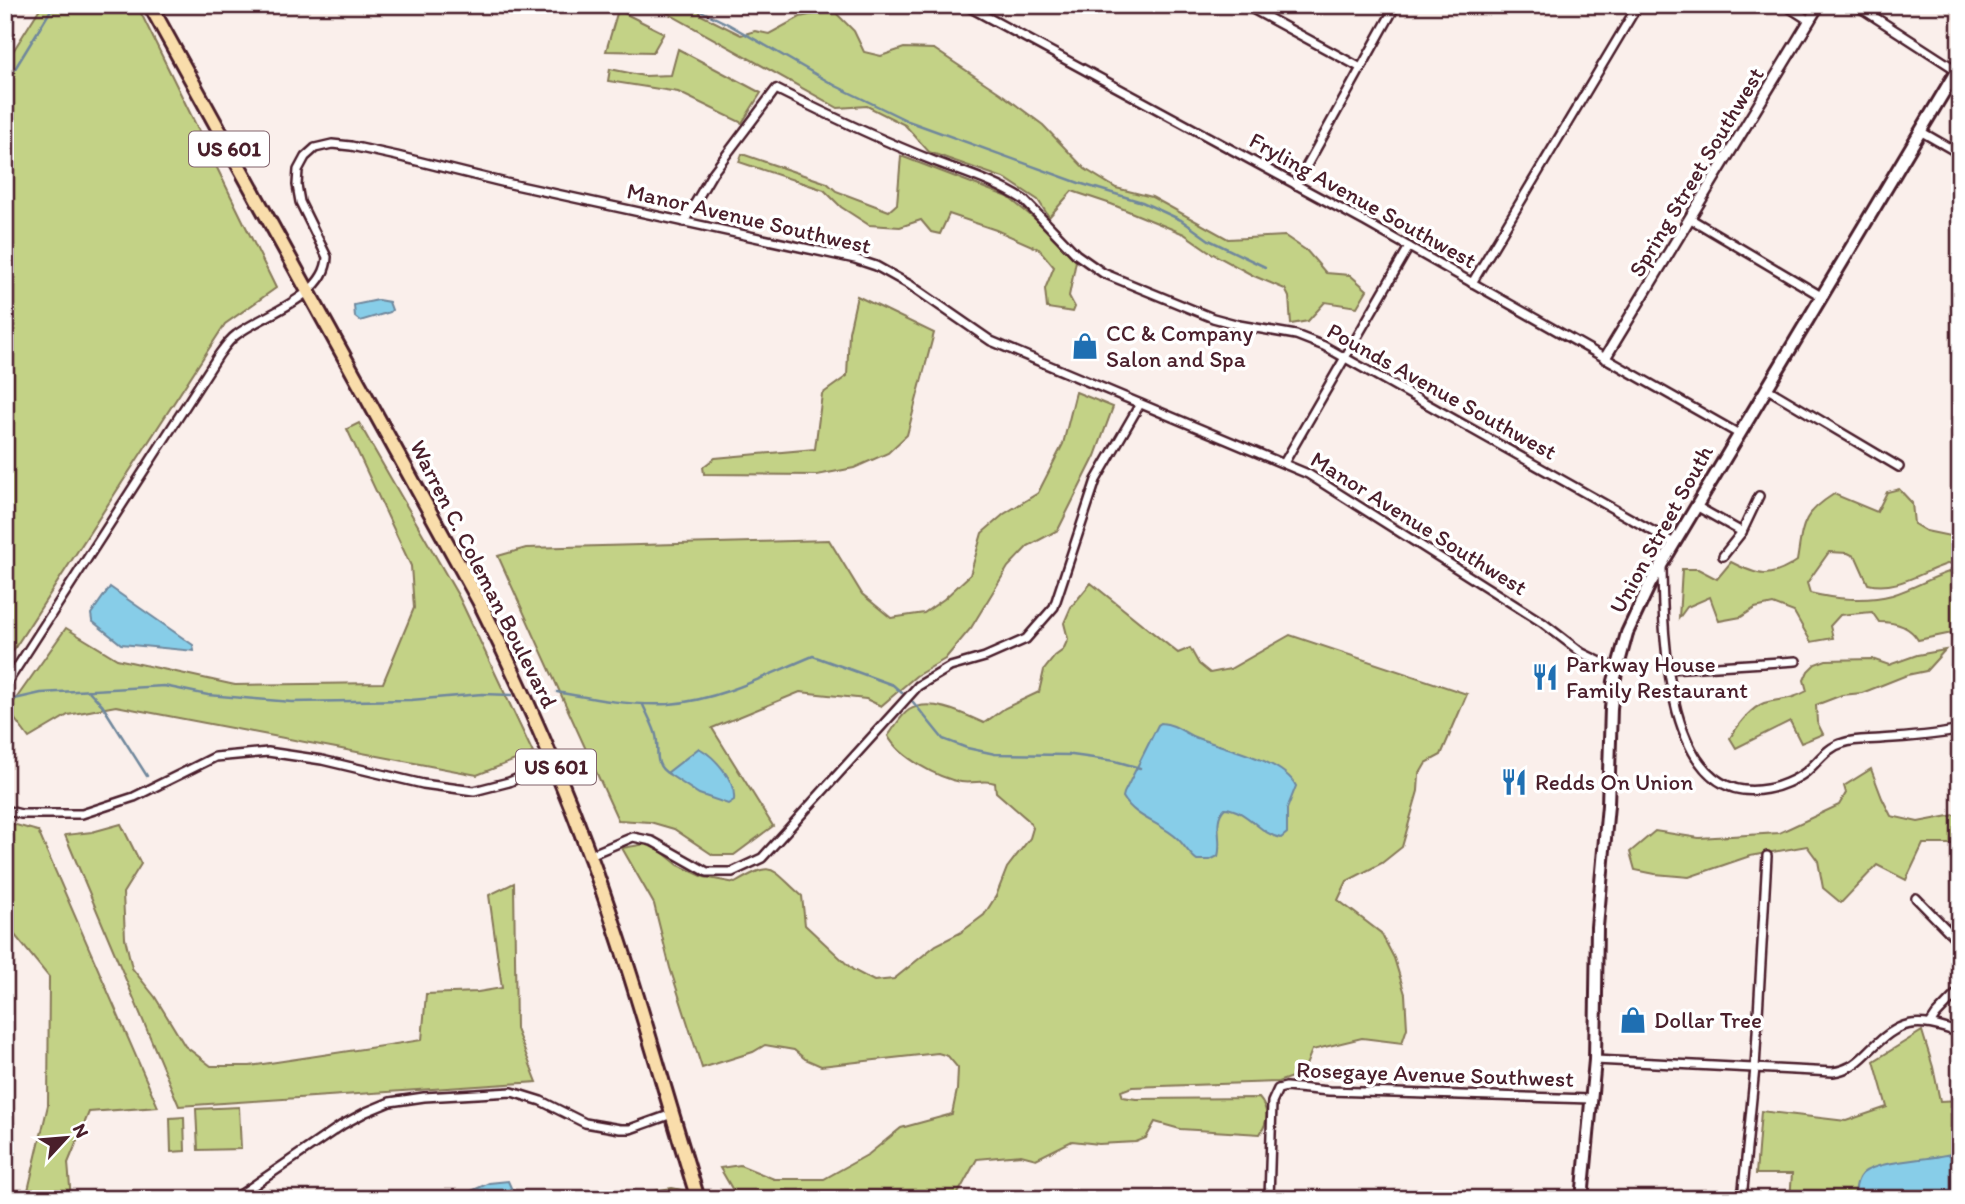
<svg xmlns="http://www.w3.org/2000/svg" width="1965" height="1204" font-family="Itim,sans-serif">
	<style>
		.green { fill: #c3d286; stroke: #867858; stroke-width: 2 }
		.water { fill: #87cde8; stroke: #6f879c; stroke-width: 2 }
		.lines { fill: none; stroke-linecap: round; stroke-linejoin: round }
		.stream { stroke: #6f879c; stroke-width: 2.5 }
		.minor-casing { stroke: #4a1f2b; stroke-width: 12 }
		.tertiary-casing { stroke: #4a1f2b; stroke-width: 14 }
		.secondary-casing { stroke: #4a1f2b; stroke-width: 16 }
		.trunk-casing { stroke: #4a1f2b; stroke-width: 18 }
		.minor { stroke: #fff; stroke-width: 7 }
		.tertiary { stroke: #fff; stroke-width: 9 }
		.secondary { stroke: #fff; stroke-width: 10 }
		.trunk { stroke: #f9ddab; stroke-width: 12 }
		.labels { text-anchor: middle; stroke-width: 7; stroke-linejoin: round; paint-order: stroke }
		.shield { fill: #fff; stroke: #80626b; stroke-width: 2 }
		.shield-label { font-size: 21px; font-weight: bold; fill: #4a1f2b }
		.street-label { font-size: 23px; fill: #4a1f2b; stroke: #fff }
		.poi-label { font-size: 23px; fill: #4a1f2b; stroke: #fff; text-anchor: start }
	</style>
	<rect width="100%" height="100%" fill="#faefeb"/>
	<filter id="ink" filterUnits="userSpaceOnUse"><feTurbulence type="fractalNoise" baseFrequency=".0143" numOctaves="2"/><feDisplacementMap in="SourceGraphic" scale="14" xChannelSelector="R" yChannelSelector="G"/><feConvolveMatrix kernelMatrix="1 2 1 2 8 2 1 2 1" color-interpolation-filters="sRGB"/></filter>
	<g filter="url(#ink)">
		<g class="green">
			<path d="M42 5H137L276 288 225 324 5 663V64Z"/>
			<path d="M653 5H697L701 15 741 35 755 31 769 34 800 17 833 10 854 31 864 52 881 56 904 48 934 49 1000 93 1043 125 1085 169 1116 188 1152 197 1228 239 1285 236 1307 251 1326 273 1350 275 1367 290 1357 307 1325 302 1308 321 1291 324 1289 297 1285 289 1254 276 1213 254 1184 234 1111 204 1072 191 1049 217 1038 200 1006 179 929 152 905 125 867 106 838 108Z"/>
			<path d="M618 10 664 33 653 52 606 51Z"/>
			<path d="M678 49 761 93 742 123 678 92 608 81 610 69 644 76 671 75Z"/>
			<path d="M742 154 827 183 836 191 889 211 897 204 901 156 1008 197 1035 219 1076 261 1069 296 1075 307 1073 312 1047 308 1045 289 1054 267 1039 249 996 230 949 214 940 234 931 232 921 220 900 227 869 225 841 207 824 190 739 162Z"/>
			<path d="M857 296 934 333 907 435 888 453 854 468 817 475 704 474 703 467 715 458 815 449 822 394 847 376 849 332Z"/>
			<path d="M1076 392 1113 407 1095 456 1058 530 1028 546 1008 567 971 628 945 659 916 676 881 706 866 699 800 692 712 728 773 826 734 855H713L674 829 650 822 618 820 498 556 526 548 829 540 862 594 891 618 924 613 944 599 970 575 982 533 1004 514 1038 493 1063 444Z"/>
			<path d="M359 423 459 597 533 753 477 775 116 706 68 715 29 738 8 710 66 628 117 659 235 685 383 683 414 608 411 566 347 429Z"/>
			<path d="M1899 489 1912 503 1914 524 1926 531 1955 537 1958 561C1927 567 1900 592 1868 584L1856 557 1848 553 1829 552 1807 583 1810 593C1834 599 1867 602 1892 595 1915 588 1935 575 1958 569L1956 593 1960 628 1952 633 1918 640C1910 626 1896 622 1879 622L1872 612 1840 615 1830 626 1833 638 1811 642 1794 612 1773 604 1755 608 1741 617 1719 621 1710 597 1687 607 1679 618 1682 569H1698L1717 579 1731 562C1758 576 1770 580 1797 561 1803 524 1801 515 1834 494L1877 512 1887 492Z"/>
			<path d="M1091 583 1178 653 1190 648 1199 664 1210 673 1230 669 1290 635 1467 694 1441 755 1426 763 1419 775 1418 791 1402 847 1382 863 1347 881 1338 900 1381 933 1394 958 1405 994 1407 1028 1402 1043 1362 1038 1312 1050 1303 1073 1278 1082 1132 1087 1121 1091 1123 1097 1136 1099 1259 1098C1269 1109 1268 1122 1260 1134L1180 1129 1155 1122 1146 1138 1136 1142 1099 1144 1072 1141 1036 1159 1021 1155 977 1159 955 1199H738L720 1168 740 1165 774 1179H824L869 1154 901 1128 952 1114 957 1090 958 1068 948 1056 938 1053 821 1066 805 1059 794 1050 765 1045 753 1052 702 1068 670 968 654 904 622 848 646 844 661 851 678 865 704 877 735 883C775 860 769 867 802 896L805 925 853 970 874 981 894 979 936 945 960 933 984 915 996 896 1007 868 1030 838 1033 828 1028 820 996 792 995 783C984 779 973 784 961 782 938 778 899 757 888 736 894 728 901 715 909 710 931 697 964 714 984 723L1005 708 1039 692 1044 670 1055 656 1063 650 1068 639 1064 623 1071 607Z"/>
			<path d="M1945 650 1926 671 1907 675 1862 693 1842 695 1816 705 1817 722 1823 734 1801 743 1790 721 1736 748 1730 738C1738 725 1749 709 1764 703 1781 698 1789 701 1807 691L1804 680 1808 671 1815 664 1826 660 1872 659 1889 665 1917 655Z"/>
			<path d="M1871 769 1882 798 1891 816 1918 822 1960 814V850L1953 844H1923L1906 880 1877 865 1841 903 1823 888 1818 861 1807 846 1750 856 1689 877 1655 874 1635 870 1630 852 1655 831 1699 838 1779 833 1839 805 1846 793 1844 786Z"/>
			<path d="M5 822 38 831 158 1107 89 1112 68 1163 71 1199H26L48 1105 49 977 5 923Z"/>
			<path d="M121 824 141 864 123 893 125 938 132 968 155 997 185 1046 211 1066H250L422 1040 426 994 478 992 502 988 489 895 514 883 516 1029 537 1082 179 1106 65 835 92 832Z"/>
			<path d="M1922 1031 1933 1067 1940 1101 1960 1100V1199H1790L1792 1174H1756L1761 1111 1846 1121 1887 1107 1874 1061Z"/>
			<path d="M239 1107 241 1149 198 1150 196 1109Z"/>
			<path d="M184 1117 185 1151 171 1152 170 1118Z"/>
			<path d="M672 1188 687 1191 690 1199H602Z"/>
		</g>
		<g class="water">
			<path d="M378 300 389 302 392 310 390 312 360 321 355 317 354 305Z"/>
			<path d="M110 587 193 645 194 651 121 644 92 621 91 614Z"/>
			<path d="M1161 723C1176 724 1184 733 1197 738 1224 748 1283 760 1296 786L1287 809V833L1281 838C1259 834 1248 810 1225 808 1212 820 1223 840 1218 856L1210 860H1197C1189 854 1185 846 1178 839 1160 822 1136 819 1123 797L1124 793 1158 725Z"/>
			<path d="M699 748C715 757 736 780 734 800L728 804 699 794 667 773Z"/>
			<path d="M1955 1153 1960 1154V1199H1855C1855 1190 1856 1179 1863 1173 1879 1160 1932 1160 1955 1153Z"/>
			<path d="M508 1181 516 1199H454L489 1183Z"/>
		</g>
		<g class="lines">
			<g class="stream">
				<path d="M689 5 728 24 836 86 908 121 1079 183 1142 202 1181 220 1209 240 1265 267"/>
				<path d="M5 85 54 5"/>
				<path d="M88 690 102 705 147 776"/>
				<path d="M557 692C594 699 631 706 669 704 720 700 767 675 813 656L893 685 902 693"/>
				<path d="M10 700 41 693 164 686 208 695 292 702 411 700 482 694 512 695"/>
				<path d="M913 702 943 739 967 748 995 754 1072 755 1115 761 1140 768"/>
				<path d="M643 705C647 714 652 723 655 732 661 748 651 764 669 774"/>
				<path d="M898 1199 904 1196"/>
			</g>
			<defs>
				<g id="minor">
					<path d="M965 5 1365 222 1739 434"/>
					<path d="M1245 5 1361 68"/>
					<path d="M1785 5 1810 21"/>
					<path d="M1856 5 1958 71"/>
					<path d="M1920 131 1960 154"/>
					<path d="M1296 185 1396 5"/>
					<path d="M1691 219 1821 296"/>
					<path d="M684 222 712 174 776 89C828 115 880 140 934 161 965 173 996 182 1024 200L1076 254 1103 273 1213 318 1239 325 1296 335 1324 346 1674 543"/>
					<path d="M1472 283 1638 5"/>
					<path d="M1766 388 1899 467"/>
					<path d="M1284 463 1409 247"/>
					<path d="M1696 506 1742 532"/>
					<path d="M1723 556 1742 532 1759 496"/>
					<path d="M1662 568C1663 632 1665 809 1767 789 1779 787 1796 780 1806 772 1818 762 1827 747 1843 743 1855 739 1868 740 1880 739 1907 737 1934 736 1960 730"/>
					<path d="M1669 669 1796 661"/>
					<path d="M5 686 218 356C223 349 229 340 236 335 263 314 326 297 327 257L300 202 297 185 298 170 305 157 315 148 332 144 351 146 397 156 506 183 855 259 876 266 910 285 991 341 1308 474 1543 623 1582 653 1617 670"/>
					<path d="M5 810 21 814H82L134 797 215 757 268 752 322 760 423 784 474 791 509 782 554 763"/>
					<path d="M590 855 633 837 652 841 707 872H732L762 858 918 686 950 667 985 657 1026 639 1054 607 1096 480 1140 404"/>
					<path d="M1916 898 1960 943"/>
					<path d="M1930 1024 1936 1015 1960 990"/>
					<path d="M1595 1060 1833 1072C1847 1070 1856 1064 1866 1054 1901 1019 1914 1017 1960 1033"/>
					<path d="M234 1199 342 1125 366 1112 390 1102 424 1097 512 1092 541 1101 585 1123 620 1129H630L672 1114"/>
					<path d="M1269 1199 1272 1102 1278 1089 1286 1087 1329 1091 1591 1099"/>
					<path d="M1742 1199 1755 1068 1767 856"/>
				</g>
				<path id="tertiary" d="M1605 358 1819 5"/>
				<path id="secondary" d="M1582 1199 1595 1060 1597 927 1608 805 1611 708 1614 681 1627 633 1650 584 1960 65"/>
				<path id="trunk" d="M150 5 479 601C522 687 560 774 593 864 633 974 663 1087 698 1199"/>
			</defs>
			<use href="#minor" class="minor-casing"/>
			<use href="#tertiary" class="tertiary-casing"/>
			<use href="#secondary" class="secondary-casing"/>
			<use href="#trunk" class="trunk-casing"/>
			<use href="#minor" class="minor"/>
			<use href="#tertiary" class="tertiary"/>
			<use href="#secondary" class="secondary"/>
			<use href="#trunk" class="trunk"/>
		</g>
	</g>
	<defs>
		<symbol id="shop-bare" viewBox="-9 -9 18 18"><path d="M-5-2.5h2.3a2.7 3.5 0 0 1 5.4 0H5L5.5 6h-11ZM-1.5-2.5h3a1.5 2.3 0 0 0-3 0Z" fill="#1f6fb2" stroke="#fff" stroke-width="2.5" paint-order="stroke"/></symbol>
		<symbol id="restaurant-bare" viewBox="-9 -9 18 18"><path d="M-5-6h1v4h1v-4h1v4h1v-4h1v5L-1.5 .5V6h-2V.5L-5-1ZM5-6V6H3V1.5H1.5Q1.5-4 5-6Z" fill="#1f6fb2" stroke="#fff" stroke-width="2.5" paint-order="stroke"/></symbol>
	</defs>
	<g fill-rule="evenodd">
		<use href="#shop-bare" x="1066" y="327" width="38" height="38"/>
		<use href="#restaurant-bare" x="1526" y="658" width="38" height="38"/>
		<use href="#restaurant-bare" x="1495" y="763" width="38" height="38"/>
		<use href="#shop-bare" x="1614" y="1001" width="38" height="38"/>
	</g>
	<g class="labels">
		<g class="shield">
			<rect x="189" y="131.5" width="80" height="35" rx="5"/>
			<rect x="516" y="749.5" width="80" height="35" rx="5"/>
		</g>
		<g class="shield-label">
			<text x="229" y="156">US 601</text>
			<text x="556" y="774">US 601</text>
		</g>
		<g class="street-label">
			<text transform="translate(1696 172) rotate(-59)" y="8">Spring Street Southwest</text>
			<text transform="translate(1363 200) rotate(29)" y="8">Fryling Avenue Southwest</text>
			<text transform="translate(749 218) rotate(13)" y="8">Manor Avenue Southwest</text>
			<text transform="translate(1442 391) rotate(29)" y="8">Pounds Avenue Southwest</text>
			<text transform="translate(1419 523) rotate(32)" y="8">Manor Avenue Southwest</text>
			<text transform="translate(1661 529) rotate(-61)" y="8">Union Street South</text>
			<text transform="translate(484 574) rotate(63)" y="8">Warren C. Coleman Boulevard</text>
			<text transform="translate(1435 1074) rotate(2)" y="8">Rosegaye Avenue Southwest</text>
		</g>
		<g class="poi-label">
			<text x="1106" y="341">CC &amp; Company<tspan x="1106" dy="26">Salon and Spa</tspan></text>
			<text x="1566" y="672">Parkway House<tspan x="1566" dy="26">Family Restaurant</tspan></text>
			<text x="1535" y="790">Redds On Union</text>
			<text x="1654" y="1028">Dollar Tree</text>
		</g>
	</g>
	<rect width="1965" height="1204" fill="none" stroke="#fff" stroke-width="28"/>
	<rect x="14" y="14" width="1937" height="1176" fill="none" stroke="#4a1f2b" stroke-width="2.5" filter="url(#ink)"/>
	<g transform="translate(66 1138) rotate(64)" stroke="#ffffff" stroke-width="5" paint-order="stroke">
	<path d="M0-5L12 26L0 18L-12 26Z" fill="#4a1f2b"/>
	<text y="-10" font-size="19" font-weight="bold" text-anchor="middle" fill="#4a1f2b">N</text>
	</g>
</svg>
